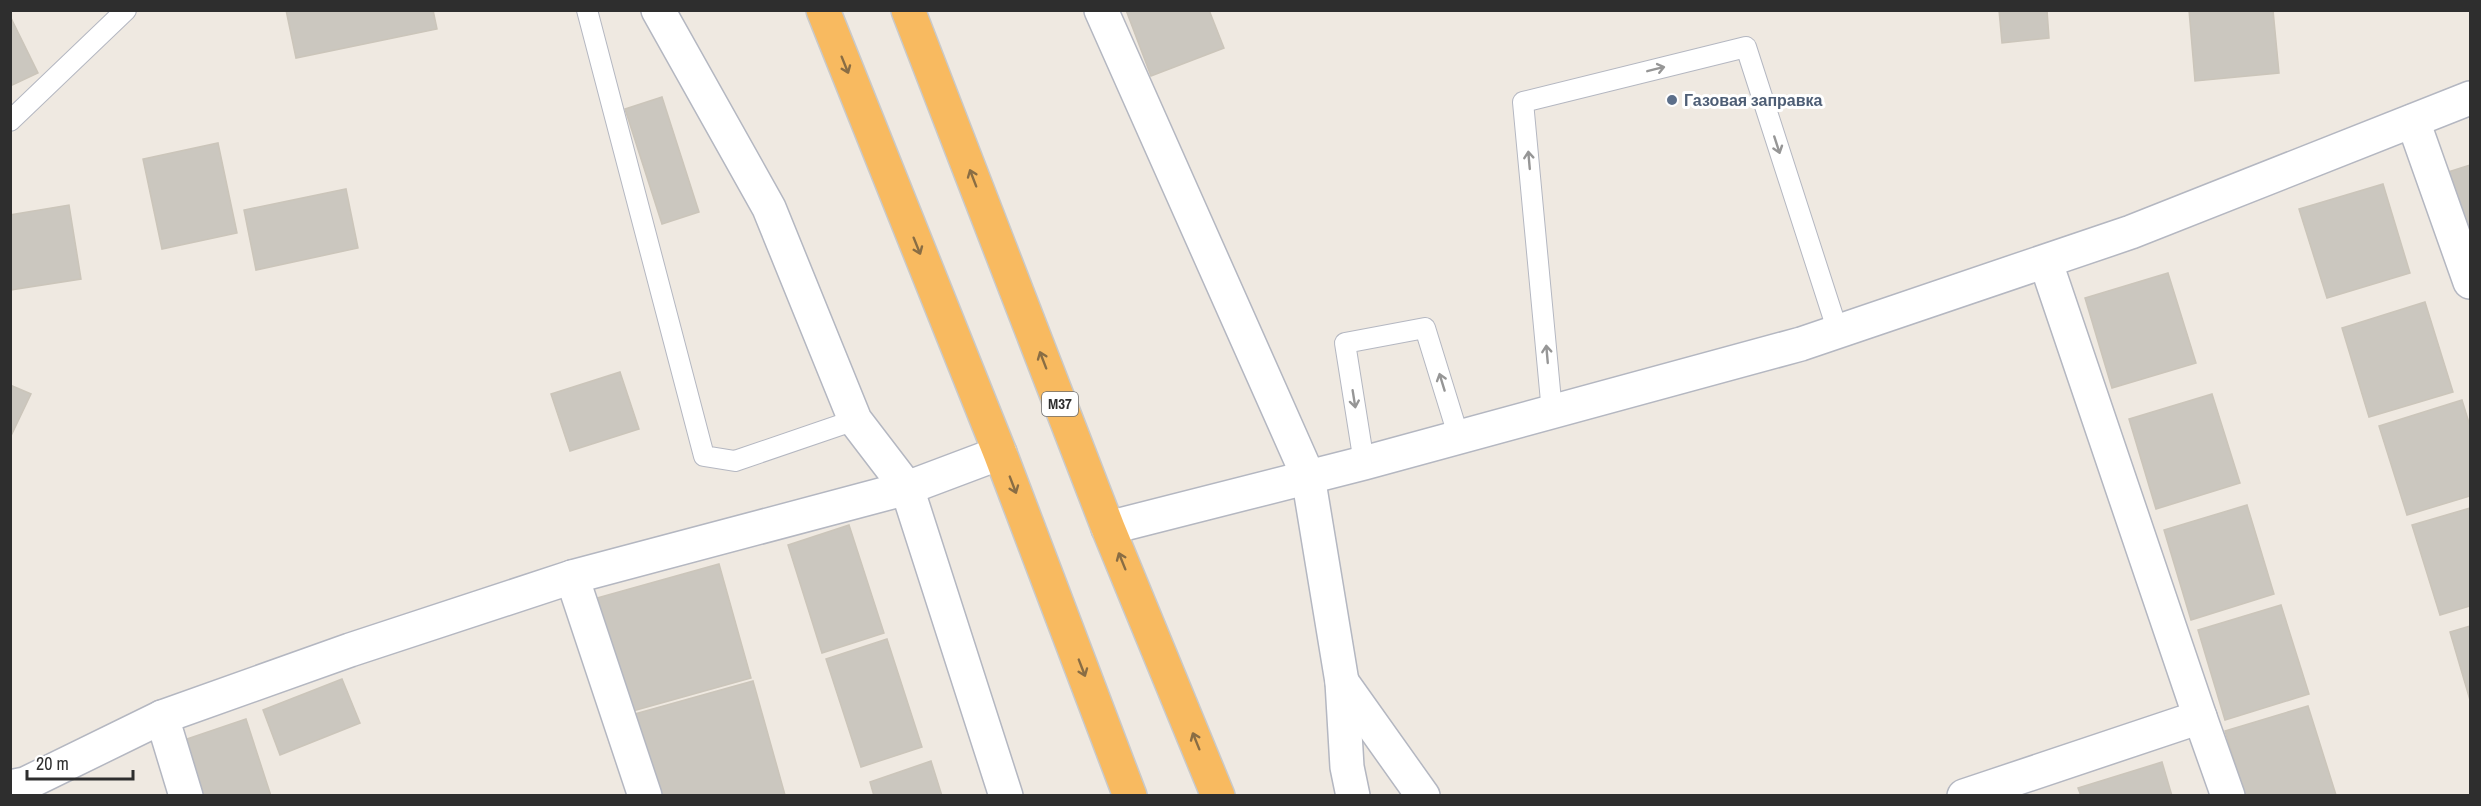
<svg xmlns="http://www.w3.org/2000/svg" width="2481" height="806" font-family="'Archivo Narrow',sans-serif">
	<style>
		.building { fill: #cbc7bf; stroke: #cbc5ba; stroke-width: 1.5 }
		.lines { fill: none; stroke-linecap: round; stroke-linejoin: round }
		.service-casing { stroke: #b4b7c1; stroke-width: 22 }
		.minor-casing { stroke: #b4b7c1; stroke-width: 36 }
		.trunk-casing { stroke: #c9c9c9; stroke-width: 36 }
		.service { stroke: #fff; stroke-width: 20 }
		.minor { stroke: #fff; stroke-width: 33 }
		.trunk { stroke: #f8ba60; stroke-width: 33 }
		.oneway { stroke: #896d44 }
		.oneway2 { stroke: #969696 }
		.service-dot { fill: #5c6f8a; stroke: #fff; stroke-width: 2 }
		.labels { text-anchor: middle; stroke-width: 6; stroke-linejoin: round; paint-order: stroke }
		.shield { fill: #fff; stroke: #6d6d6d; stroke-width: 1.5 }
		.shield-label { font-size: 15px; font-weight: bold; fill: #2e2e2e }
		.service-label { font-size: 16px; font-weight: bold; fill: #4e5e75; stroke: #fff; text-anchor: start }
	</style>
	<rect width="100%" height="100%" fill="#efe9e1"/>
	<g class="building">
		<path d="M286 10H433L437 29 296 58Z"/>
		<path d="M1126 10H1209L1224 48 1151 76Z"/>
		<path d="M1999 10H2047L2049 38 2002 43Z"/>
		<path d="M2189 10H2273L2279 73 2195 81Z"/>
		<path d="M10 16 38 73 10 86Z"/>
		<path d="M662 97 699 212 662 224 625 109Z"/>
		<path d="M218 143 237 233 162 249 143 159Z"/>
		<path d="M2470 165V255L2445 173Z"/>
		<path d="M2383 184 2410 273 2327 298 2299 209Z"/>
		<path d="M346 189 358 248 256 270 244 210Z"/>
		<path d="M69 205 81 279 10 290V215Z"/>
		<path d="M2168 273 2196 363 2112 388 2085 298Z"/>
		<path d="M2425 302 2453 392 2369 417 2342 328Z"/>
		<path d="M620 372 639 429 570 451 551 394Z"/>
		<path d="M10 385 31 394 10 438Z"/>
		<path d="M2212 394 2240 483 2156 509 2129 419Z"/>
		<path d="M2462 400 2470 426V496L2407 515 2379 426Z"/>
		<path d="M2247 505 2274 594 2191 620 2164 530Z"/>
		<path d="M2470 508V606L2440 615 2412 525Z"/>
		<path d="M849 525 884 633 822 653 788 545Z"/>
		<path d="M719 564 751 678 629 712 597 598Z"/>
		<path d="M2281 605 2309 694 2225 720 2198 630Z"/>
		<path d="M2470 626V700L2450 632Z"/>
		<path d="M887 639 922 747 861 767 826 659Z"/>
		<path d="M342 679 360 723 280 755 263 710Z"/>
		<path d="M753 681 785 795 653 796 631 715Z"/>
		<path d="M2308 706 2336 795 2245 796 2225 731Z"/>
		<path d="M246 719 271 796H202L184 740Z"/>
		<path d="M931 761 942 796H874L870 782Z"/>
		<path d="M2162 762 2172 796H2081L2078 788Z"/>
	</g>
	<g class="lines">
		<defs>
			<g id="service">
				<path d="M587 10 704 456 735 461 855 420"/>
				<path d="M10 121 126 10"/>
				<path d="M1552 412 1523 102 1746 47 1838 332"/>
				<path d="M1364 463 1345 343 1425 328 1459 438"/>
			</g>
			<g id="minor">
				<path d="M658 10 769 208 855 420 907 488 1006 796"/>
				<path d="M1101 10 1308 476 1342 682 1347 767 1353 796"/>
				<path d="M2413 121 2470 282"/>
				<path d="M1108 528 1364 463 1801 344 2131 232 2470 98"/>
				<path d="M572 577 645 796"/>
				<path d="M1342 682 1423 796"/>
				<path d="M162 717 186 796"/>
				<path d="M2200 717 2228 796"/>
				<path d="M10 787 25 784 162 717 350 650 572 577 907 488 1000 453"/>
				<path d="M1964 796 2200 717 2046 263"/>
			</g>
			<g id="trunk">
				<path d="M823 10 1000 453 1130 796"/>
				<path d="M908 10 1108 528 1218 796"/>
			</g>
		</defs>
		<use href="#service" class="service-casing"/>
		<use href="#minor" class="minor-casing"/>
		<use href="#trunk" class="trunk-casing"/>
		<use href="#service" class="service"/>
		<use href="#minor" class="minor"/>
		<use href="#trunk" class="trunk"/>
	</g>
	<defs><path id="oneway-shaft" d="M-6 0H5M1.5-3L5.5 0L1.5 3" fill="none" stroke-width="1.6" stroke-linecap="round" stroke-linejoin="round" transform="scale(1.5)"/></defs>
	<g class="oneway">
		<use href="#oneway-shaft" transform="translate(845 65) rotate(68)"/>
		<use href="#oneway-shaft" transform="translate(973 178) rotate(-111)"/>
		<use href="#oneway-shaft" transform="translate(917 246) rotate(68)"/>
		<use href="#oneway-shaft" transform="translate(1043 360) rotate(-111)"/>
		<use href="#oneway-shaft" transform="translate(1013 485) rotate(69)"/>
		<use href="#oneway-shaft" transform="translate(1122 561) rotate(-112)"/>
		<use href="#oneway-shaft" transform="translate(1082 668) rotate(69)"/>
		<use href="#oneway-shaft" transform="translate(1196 741) rotate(-112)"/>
	</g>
	<g class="oneway2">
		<use href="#oneway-shaft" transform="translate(1656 69) rotate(-14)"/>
		<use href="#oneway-shaft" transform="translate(1777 145) rotate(72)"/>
		<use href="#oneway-shaft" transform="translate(1529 160) rotate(-95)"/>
		<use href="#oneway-shaft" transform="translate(1547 354) rotate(-95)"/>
		<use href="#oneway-shaft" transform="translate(1442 382) rotate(-107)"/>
		<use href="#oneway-shaft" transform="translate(1354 399) rotate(81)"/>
	</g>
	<circle class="service-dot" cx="1672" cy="100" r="6"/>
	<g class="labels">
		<rect class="shield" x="1042" y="392" width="36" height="24" rx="4.5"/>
		<g class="shield-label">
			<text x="1060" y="409">M37</text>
		</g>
		<g class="service-label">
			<text x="1684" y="106">Газовая заправка</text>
		</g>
	</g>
	<rect width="2481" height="806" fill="none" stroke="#2e2e2e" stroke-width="24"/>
	<path d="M27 770v9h106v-9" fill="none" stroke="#2e2e2e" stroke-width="3"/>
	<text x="36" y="770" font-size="18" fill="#2e2e2e" stroke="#ffffff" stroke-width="4.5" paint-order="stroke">20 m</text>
</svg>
